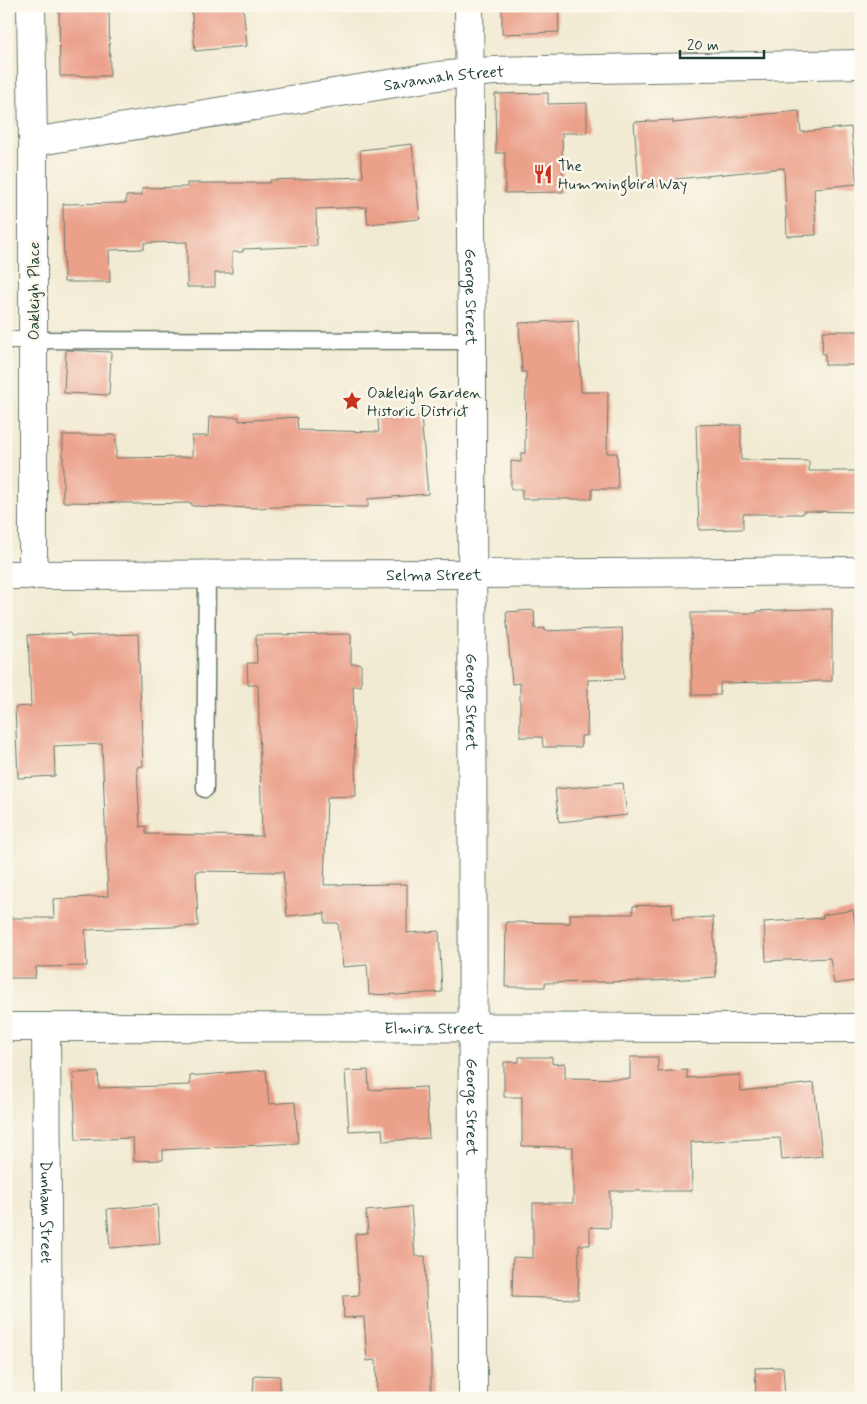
<svg xmlns="http://www.w3.org/2000/svg" width="867" height="1404" font-family="Mynerve,sans-serif">
	<style>
		.building { fill: #eba08a }
		.lines { fill: none; stroke-linecap: round; stroke-linejoin: round }
		.service-casing { stroke: #697a6c; stroke-width: 19 }
		.minor-casing { stroke: #697a6c; stroke-width: 30 }
		.service { stroke: #fff; stroke-width: 16 }
		.minor { stroke: #fff; stroke-width: 28 }
		.labels { text-anchor: middle; stroke-width: 5; stroke-linejoin: round; paint-order: stroke }
		.street-label { font-size: 16px; fill: #1f3d34; stroke: #fbf7ec }
		.poi-label { font-size: 16px; fill: #1f3d34; stroke: #fbf7ec; text-anchor: start }
	</style>
	<rect width="100%" height="100%" fill="#fbf7ec"/>
	<filter id="ink" filterUnits="userSpaceOnUse"><feTurbulence type="fractalNoise" baseFrequency=".02" numOctaves="2"/><feDisplacementMap in="SourceGraphic" scale="10" xChannelSelector="R" yChannelSelector="G"/><feConvolveMatrix kernelMatrix="1 2 1 2 8 2 1 2 1" color-interpolation-filters="sRGB"/></filter>
	<filter id="wash" filterUnits="userSpaceOnUse"><feTurbulence type="fractalNoise" baseFrequency=".0096" numOctaves="4" result="noise"/><feDisplacementMap in="SourceGraphic" scale="20" xChannelSelector="R" yChannelSelector="G"/><feGaussianBlur stdDeviation="1.12" result="paint"/><feColorMatrix in="noise" values="0 0 0 0 0 0 0 0 0 0 0 0 0 0 0 0 0 1.4 0 .05"/><feComposite in="paint" operator="in"/></filter>
	<g filter="url(#wash)">
		<rect width="100%" height="100%" fill="#f2ebd3"/>
		<g id="blocks">
			<g class="building">
				<path d="M59 6H109L110 76H60Z"/>
				<path d="M191 6H243L247 46 195 51Z"/>
				<path d="M502 6H558L559 32 502 34Z"/>
				<path d="M548 93V104L587 103V133H562L563 192 505 193V153H496L495 94Z"/>
				<path d="M799 111 801 132 851 127 857 184 814 188 816 235 787 236 784 168 676 179V185L639 187 634 122 673 120V123Z"/>
				<path d="M412 144 420 219 368 224 366 207 316 209 317 246 243 249V252H232V273H215V287H187V242L144 243V249L109 250 110 282H64L63 204 126 203V196L142 195V188L187 187V183H270V180L363 177 360 150Z"/>
				<path d="M578 320 581 392H608L607 453H617L618 489H592V499H522V489H511V461L521 462V453H525L526 372H522L519 323Z"/>
				<path d="M823 331H861V365H825V354H822Z"/>
				<path d="M66 350 111 352 109 395 64 393Z"/>
				<path d="M421 416 428 494 368 499V507L298 506 258 508 192 506V503L133 504V503L63 502V435H116V458L192 457V436H208L209 417H239V421L297 417 298 430 379 432 378 419Z"/>
				<path d="M726 424V425H741V460L809 461V471H861V512L803 511V514H743V529L699 530 696 425Z"/>
				<path d="M809 609H832V681L720 683V695H692L691 613H757V611Z"/>
				<path d="M534 610 535 629 545 628V631L622 628 624 679 588 680 587 736H581V747H543L542 737H520V683L512 684 506 612Z"/>
				<path d="M70 633 71 636 138 634 143 766 137 767 140 827 146 826V834L262 836 258 685H248L247 663H257L256 635 351 634V664H361V686H353L356 796 327 797 324 885 407 884V933L439 931 442 992 395 995V994L369 995 367 965 343 967 338 923H325V913L287 916 283 872 196 871 198 926 85 930 87 966 36 967 35 978H6V918H54L53 899 108 896 102 744 54 746 55 776 18 778 15 707 31 706 28 635Z"/>
				<path d="M623 783 627 815 559 822 555 789Z"/>
				<path d="M672 904 673 919 713 917 716 977 654 981 545 983V987H505L506 922 570 923V914H633V906Z"/>
				<path d="M853 910 861 961V980L834 984 830 958 766 961 764 922 823 918V915Z"/>
				<path d="M519 1057H552V1064L565 1063V1078L630 1079V1057H658V1072L687 1070V1078L740 1075 741 1091 814 1083 822 1156 782 1160 780 1138 691 1142 692 1191H610V1228L590 1227V1245H579L578 1299 512 1297 513 1257 533 1258V1203H573V1147L522 1146V1097H504V1062H519Z"/>
				<path d="M266 1070 269 1104 295 1102 298 1143 163 1150V1160L134 1161 133 1138 76 1140 73 1073 98 1072 99 1088 190 1085V1076Z"/>
				<path d="M368 1070 369 1090 426 1087 429 1138 383 1141 382 1129 349 1131 345 1071Z"/>
				<path d="M157 1205 160 1244 110 1248 107 1209Z"/>
				<path d="M411 1207 415 1256H425L427 1322 428 1321 431 1356V1398H377L376 1360 367 1361 364 1317 344 1318 343 1296 359 1295 355 1234 368 1233 366 1211Z"/>
				<path d="M783 1367 785 1398H756L755 1368Z"/>
				<path d="M254 1375 280 1376V1398H253Z"/>
			</g>
		</g>
	</g>
	<g filter="url(#ink)">
		<use href="#blocks" fill-opacity="0" stroke="#697a6c" stroke-width="1"/>
		<g class="lines">
			<defs>
				<g id="service">
					<path d="M6 340 472 341"/>
					<path d="M205 789 207 575"/>
				</g>
				<g id="minor">
					<path d="M31 6 33 142V575"/>
					<path id="s1" d="M469 6 472 341 473 1398"/>
					<path id="s2" d="M33 142 438 76 494 71 861 64"/>
					<path id="s3" d="M6 575 471 574 861 571"/>
					<path id="s4" d="M6 1027 861 1028"/>
					<path id="s5" d="M46 1027 48 1398"/>
				</g>
			</defs>
			<use href="#service" class="service-casing"/>
			<use href="#minor" class="minor-casing"/>
			<use href="#service" class="service"/>
			<use href="#minor" class="minor"/>
		</g>
	</g>
	<defs>
		<symbol id="restaurant-bare" viewBox="-9 -9 18 18"><path d="M-5-6h1v4h1v-4h1v4h1v-4h1v5L-1.5 .5V6h-2V.5L-5-1ZM5-6V6H3V1.5H1.5Q1.5-4 5-6Z" fill="#c8321e" stroke="#fbf7ec" stroke-width="2.5" paint-order="stroke"/></symbol>
		<symbol id="sight-bare" viewBox="-9 -9 18 18"><path d="M0-6L1.8-2.2L6-1.7L2.9 1.2L3.7 5.4L0 3.3L-3.7 5.4L-2.9 1.2L-6-1.7L-1.8-2.2Z" fill="#c8321e" stroke="#fbf7ec" stroke-width="2.5" paint-order="stroke"/></symbol>
	</defs>
	<g fill-rule="evenodd">
		<use href="#restaurant-bare" x="529" y="160" width="28" height="28"/>
		<use href="#sight-bare" x="338" y="387" width="28" height="28"/>
	</g>
	<g class="labels">
		<g class="street-label">
			<text dy="6" stroke="none"><textPath href="#s2" startOffset="416">Savannah Street</textPath></text>
			<text transform="translate(33 291) rotate(-90)" y="6">Oakleigh Place</text>
			<text dy="6" stroke="none"><textPath href="#s1" startOffset="291">George Street</textPath></text>
			<text dy="6" stroke="none"><textPath href="#s3" startOffset="428">Selma Street</textPath></text>
			<text dy="6" stroke="none"><textPath href="#s1" startOffset="696">George Street</textPath></text>
			<text dy="6" stroke="none"><textPath href="#s4" startOffset="428">Elmira Street</textPath></text>
			<text dy="6" stroke="none"><textPath href="#s1" startOffset="1101">George Street</textPath></text>
			<text dy="6" stroke="none"><textPath href="#s5" startOffset="185">Dunham Street</textPath></text>
		</g>
		<g class="poi-label">
			<text x="558" y="171">The<tspan x="558" dy="18">Hummingbird Way</tspan></text>
			<text x="367" y="398">Oakleigh Garden<tspan x="367" dy="18">Historic District</tspan></text>
		</g>
	</g>
	<rect width="867" height="1404" fill="none" stroke="#fbf7ec" stroke-width="25"/>
	<path d="M680 50v8h84v-8" fill="none" stroke="#1f3d34" stroke-width="2.5"/>
	<text x="687" y="50" font-size="15" fill="#1f3d34" stroke="#fbf7ec" stroke-width="4" paint-order="stroke">20 m</text>
</svg>
